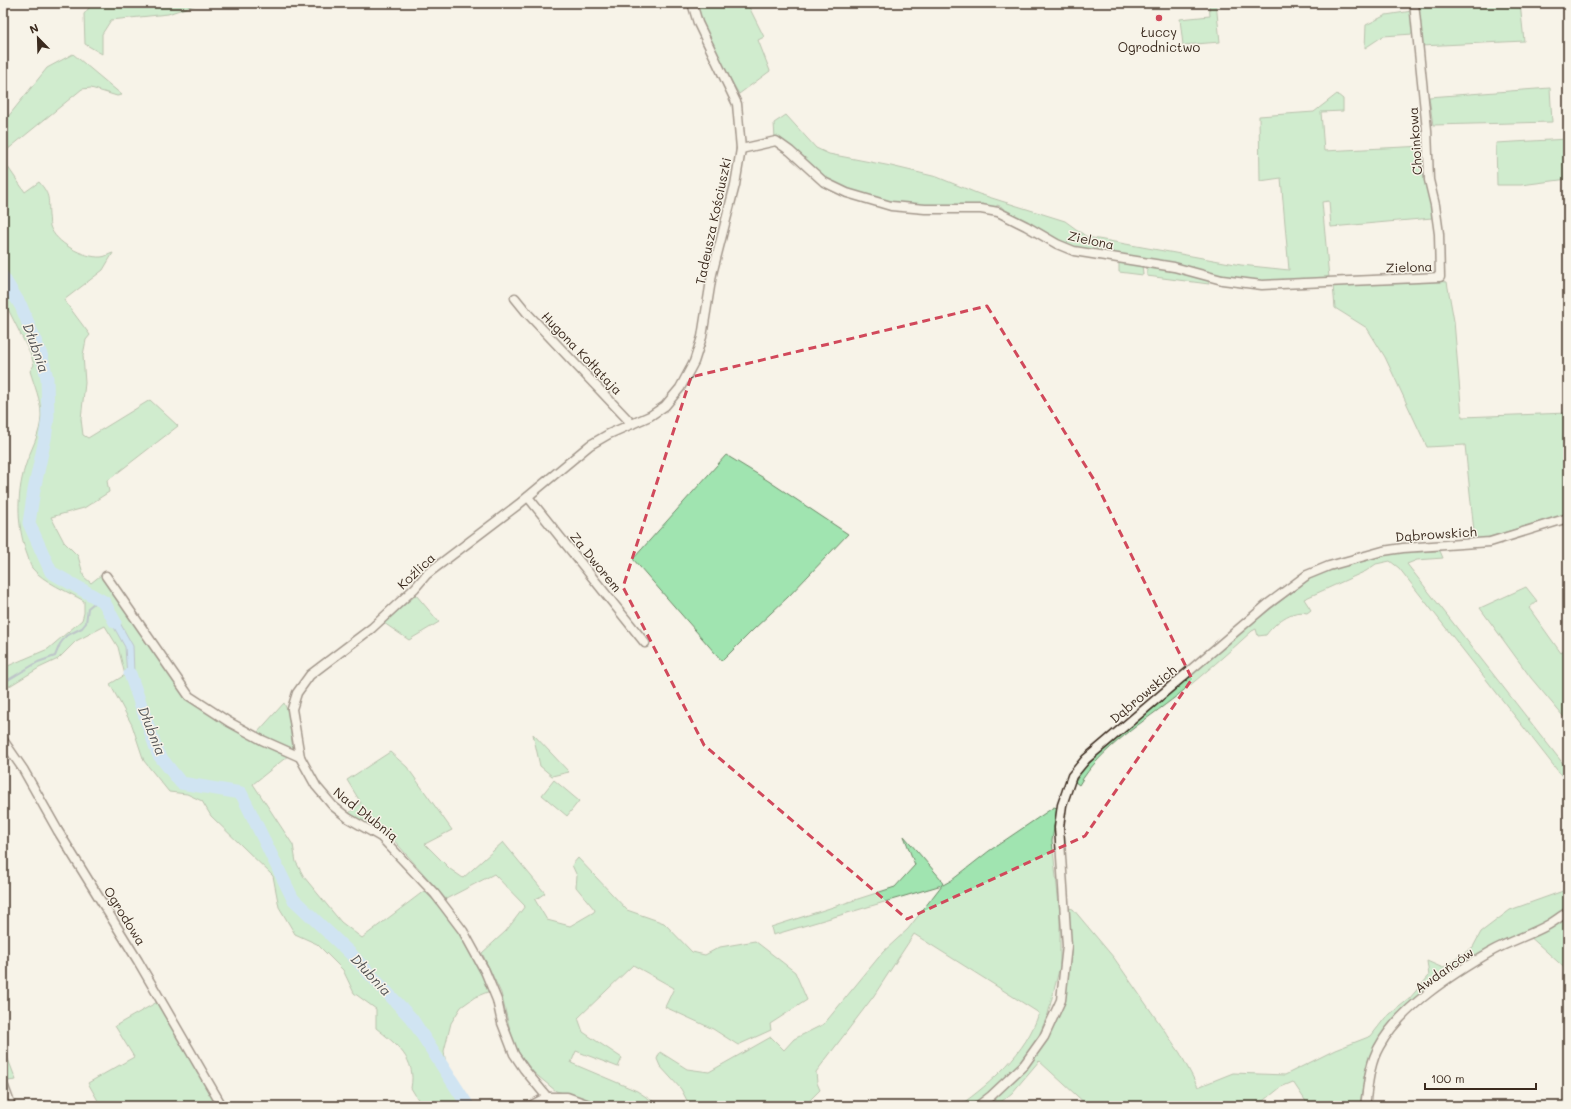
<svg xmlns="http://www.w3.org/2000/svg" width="1571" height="1109" font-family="Mali,sans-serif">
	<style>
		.green { fill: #a0e4b0; stroke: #6e8767 }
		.water { fill: #a0d3fe; stroke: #788fa4 }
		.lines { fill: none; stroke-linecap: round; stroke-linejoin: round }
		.stream { stroke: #788fa4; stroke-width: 2 }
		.river { stroke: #a0d3fe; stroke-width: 13 }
		.minor-casing { stroke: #3b2a1e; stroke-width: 11 }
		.major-casing { stroke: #3b2a1e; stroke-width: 13 }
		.minor { stroke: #f7f3e8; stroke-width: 8 }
		.major { stroke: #f7f3e8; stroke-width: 10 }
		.marked { fill: none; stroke: #d1495b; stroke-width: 3; stroke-dasharray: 8 5; stroke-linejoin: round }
		.poi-dot { fill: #d1495b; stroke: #f7f3e8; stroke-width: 1.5 }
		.labels { text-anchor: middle; stroke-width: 3; stroke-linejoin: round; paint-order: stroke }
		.poi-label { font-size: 13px; fill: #3b2a1e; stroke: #f7f3e8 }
		.street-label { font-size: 13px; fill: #3b2a1e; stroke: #f7f3e8 }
		.water-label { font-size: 14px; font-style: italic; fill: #545456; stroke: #f7f3e8 }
	</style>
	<rect width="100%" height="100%" fill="#f7f3e8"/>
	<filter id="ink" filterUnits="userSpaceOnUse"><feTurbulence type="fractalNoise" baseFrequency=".025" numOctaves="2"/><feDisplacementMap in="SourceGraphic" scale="8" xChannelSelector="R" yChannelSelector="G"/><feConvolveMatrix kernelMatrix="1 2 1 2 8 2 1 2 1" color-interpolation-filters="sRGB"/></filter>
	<g filter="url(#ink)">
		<g class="green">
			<path d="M93 3H200L168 14 111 20 102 34V54L85 44 84 14Z"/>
			<path d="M697 3H747L764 37 758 40 770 71 739 94C722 65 705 36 697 3Z"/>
			<path d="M1209 3H1216L1220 42 1183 45 1180 19 1210 16Z"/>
			<path d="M1417 3H1520L1524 41 1421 46Z"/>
			<path d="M1412 11 1413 34 1383 36 1365 48 1366 25 1386 15Z"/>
			<path d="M73 54 122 95 117 96 91 88 82 89 7 150 3 156V123L47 68Z"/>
			<path d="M1550 88 1552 122 1433 125 1429 97Z"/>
			<path d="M1337 94 1343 99V111L1321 112 1324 151 1424 146 1432 218 1331 227 1329 201 1322 202 1329 278 1259 281 1243 280 1176 265 1073 248 1002 211V207L997 205 996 210 897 204 833 185 775 139 774 123 786 115 816 148 829 154 891 166 937 177 979 194 1065 221 1087 237 1241 265 1289 270 1281 178 1260 181 1259 116 1314 112Z"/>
			<path d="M1568 139V179L1521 185H1497L1496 143Z"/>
			<path d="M3 157V160L25 192 39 182C51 196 48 199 49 216 50 219 49 223 50 226 55 243 84 258 101 257 105 257 109 254 113 253L103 270 64 300 90 335 86 340 83 355 85 383 81 419 83 435 88 438 150 400 178 426 107 481 109 492 84 508 51 517 64 542 78 556 84 577 91 583 101 575 187 698 289 755 253 784 293 845 296 862 304 877 341 922 362 938 424 891 443 910 456 928 490 991 475 997 461 1007 451 1023 444 1051 446 1065 475 1106H422L411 1088C417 1059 396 1044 376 1028V1009L354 993 343 970 317 944 295 934 279 907 273 876 211 816 202 801 187 794 169 792 144 761 132 725 110 684 125 675 118 647 105 626 76 641 58 659 39 668 3 690V668L48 649 82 620 84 613V601C69 592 43 582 32 568 30 565 29 561 28 557 17 529 16 496 25 467 30 450 41 434 41 415 41 400 34 385 30 371L34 365 31 355 3 299Z"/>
			<path d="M1119 261 1142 264 1143 275 1119 272Z"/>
			<path d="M1147 265 1208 278 1209 284 1147 276Z"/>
			<path d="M1435 281 1447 282 1454 321 1462 417 1568 413V514L1475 541 1465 445 1427 447 1385 357 1367 328 1335 308 1333 285Z"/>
			<path d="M726 455 767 480 848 534 788 597 754 629 722 661 633 559Z"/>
			<path d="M1440 551 1443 558 1417 560 1407 564 1568 770V784L1399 568 1390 561 1376 564 1366 571 1304 599 1311 610 1307 613C1291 609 1275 623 1266 635L1258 636 1256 629 1252 631C1228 653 1204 674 1178 695 1145 721 1100 748 1079 785L1075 782 1082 771 1104 749 1255 621 1312 577 1360 560 1395 553Z"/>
			<path d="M1526 587 1537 601 1529 608 1561 653 1568 648V722L1531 678 1480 608Z"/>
			<path d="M416 595 439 622 409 640 384 623Z"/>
			<path d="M284 703 288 712 293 750 257 733Z"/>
			<path d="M533 734 569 772 552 776 540 766Z"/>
			<path d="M390 752 407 767 452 830 425 844 450 869 463 878 503 842 545 893 535 900 547 920 570 926 594 912 595 910 576 887 577 876 572 865 578 858 627 910 664 923 692 952 705 955 720 947 755 941 795 972 807 1000 770 1024 771 1030 738 1045 713 1029 665 1007 674 988 633 965 578 1018 583 1032 622 1058 618 1067 576 1051 571 1063 637 1091 660 1106H601L589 1100 556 1091 533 1072 514 1046 501 993 482 953 506 931 525 906 494 874 446 899 391 837 349 813 361 803 347 780Z"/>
			<path d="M554 780 579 801 567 816 542 795Z"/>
			<path d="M1054 807 1057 808 1052 841 1060 914V966L1048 1014 1038 1038 1019 1064 987 1095 971 1106H959C991 1083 1027 1052 1039 1013L914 934 873 997 816 1072 817 1083 820 1090 804 1106H690L681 1089 660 1066 657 1059 660 1052 687 1069 709 1072 771 1037 784 1050 794 1039 824 1024 883 952 908 929 942 885 773 935 771 927 895 887 915 865 904 836 941 879 943 885 952 880 989 851Z"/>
			<path d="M1568 885V971L1527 934 1484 954 1387 1029 1374 1046 1364 1076 1360 1106H1309L1293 1082 1281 1087 1265 1100 1243 1106H1088L1039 1061 1012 1093 996 1106H982L1020 1074 1033 1058 1056 1017 1066 997 1071 953 1069 908 1073 909 1114 958 1180 1053 1198 1087 1233 1073 1285 1075 1335 1050 1371 1036 1385 1018 1409 999 1429 976 1427 961 1443 968 1473 947 1481 932 1510 910 1563 891Z"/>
			<path d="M159 1001 220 1106H101L88 1083 134 1057 115 1026Z"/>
			<path d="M8 1059 16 1080 8 1081 3 1069V1060Z"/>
		</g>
		<path class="water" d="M110 605 133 646 134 673 139 687 133 693 127 677 125 647 103 608Z"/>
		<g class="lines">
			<path class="stream" d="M3 683 38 662 55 656 60 644 66 636 82 628 86 623 88 608 99 599"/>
			<g class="river">
				<path d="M3 277 21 306 42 357 47 378 48 417 45 439 34 490 29 523 51 572 104 602 115 622"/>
				<path d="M130 674 158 754 181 783 241 793 293 899 351 954 412 1019 468 1106"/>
			</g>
			<defs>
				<g id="minor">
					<path d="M741 149 776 141 790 151 824 182 847 193 891 206 925 209H981L998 212 1026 226 1057 244 1074 251 1174 267 1222 280 1262 285 1440 277 1439 234 1435 205 1429 180 1427 130 1414 3"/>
					<path d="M515 298 528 314 632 424"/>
					<path d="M528 497 645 643"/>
					<path d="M106 576 189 696 229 722 262 740 300 757"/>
					<path d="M3 740 23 769 58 831 138 961 222 1106"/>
					<path d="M547 1097 524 1069 514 1054 502 1023 497 1000 485 971 463 931 435 894 381 837 348 818 333 806 316 786 300 757 292 709 297 693 310 675 372 628 415 588 427 574 519 504 590 445 609 434 650 416 665 406 680 388 694 362 702 337 712 274 735 185 741 149 737 104 698 23 692 3"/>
					<path d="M530 1106 547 1097H567L592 1106"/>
					<path d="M978 1106 991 1096 1024 1065 1044 1037 1061 1000 1067 946 1059 827 1062 805 1072 776 1086 759 1268 604 1307 575 1329 566 1383 551 1403 548 1490 542 1568 518"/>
					<path d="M1365 1106C1368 1087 1369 1064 1379 1047 1400 1007 1454 973 1492 951 1510 941 1530 935 1548 925 1555 921 1561 916 1568 912"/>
				</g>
				<path id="major" d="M3 1087 10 1106"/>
			</defs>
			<use href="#minor" class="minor-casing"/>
			<use href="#major" class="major-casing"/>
			<use href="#minor" class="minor"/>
			<use href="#major" class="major"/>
		</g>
	</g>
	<path d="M0 0H1571V1109H0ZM987 306 1096 483 1192 679 1085 836 907 919 704 745 623 587 691 377Z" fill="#f7f3e8" fill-opacity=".55" fill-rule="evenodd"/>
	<path class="marked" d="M987 306 1096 483 1192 679 1085 836 907 919 704 745 623 587 691 377Z"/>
	<circle class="poi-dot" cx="1159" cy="18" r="4"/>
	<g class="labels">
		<g class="poi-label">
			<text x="1159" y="37">Łuccy<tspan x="1159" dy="15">Ogrodnictwo</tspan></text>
		</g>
		<g class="street-label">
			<text transform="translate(1415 141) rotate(-94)" y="5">Choinkowa</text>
			<text transform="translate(713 221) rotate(-78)" y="5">Tadeusza Kościuszki</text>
			<text transform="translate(1091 240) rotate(12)" y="5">Zielona</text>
			<text transform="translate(1409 267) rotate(-2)" y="5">Zielona</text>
			<text transform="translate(582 353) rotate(46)" y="5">Hugona Kołłątaja</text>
			<text transform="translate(1436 534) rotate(-4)" y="5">Dąbrowskich</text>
			<text transform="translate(596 562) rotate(51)" y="5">Za Dworem</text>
			<text transform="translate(416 571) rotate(-43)" y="5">Koźlica</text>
			<text transform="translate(1143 694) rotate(-40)" y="5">Dąbrowskich</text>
			<text transform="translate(366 814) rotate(38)" y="5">Nad Dłubnią</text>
			<text transform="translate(125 916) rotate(58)" y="5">Ogrodowa</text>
			<text transform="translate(1444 970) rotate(-35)" y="5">Awdańców</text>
		</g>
		<g class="water-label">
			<text transform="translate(36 348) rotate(70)" y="5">Dłubnia</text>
			<text transform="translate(152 731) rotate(68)" y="5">Dłubnia</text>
			<text transform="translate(371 975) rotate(47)" y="5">Dłubnia</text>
		</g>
	</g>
	<rect width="1571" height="1109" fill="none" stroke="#f7f3e8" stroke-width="16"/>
	<rect x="8" y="8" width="1555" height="1093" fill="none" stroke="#3b2a1e" stroke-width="1.5" filter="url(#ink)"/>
	<g transform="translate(38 38) rotate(337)" stroke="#f7f3e8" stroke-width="3" paint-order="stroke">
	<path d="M0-3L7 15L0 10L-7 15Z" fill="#3b2a1e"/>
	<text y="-6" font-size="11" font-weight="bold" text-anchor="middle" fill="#3b2a1e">N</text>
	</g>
	<path d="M1425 1083v6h111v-6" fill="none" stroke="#3b2a1e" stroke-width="2"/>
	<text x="1431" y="1083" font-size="12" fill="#3b2a1e" stroke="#f7f3e8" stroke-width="3" paint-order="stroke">100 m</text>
</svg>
